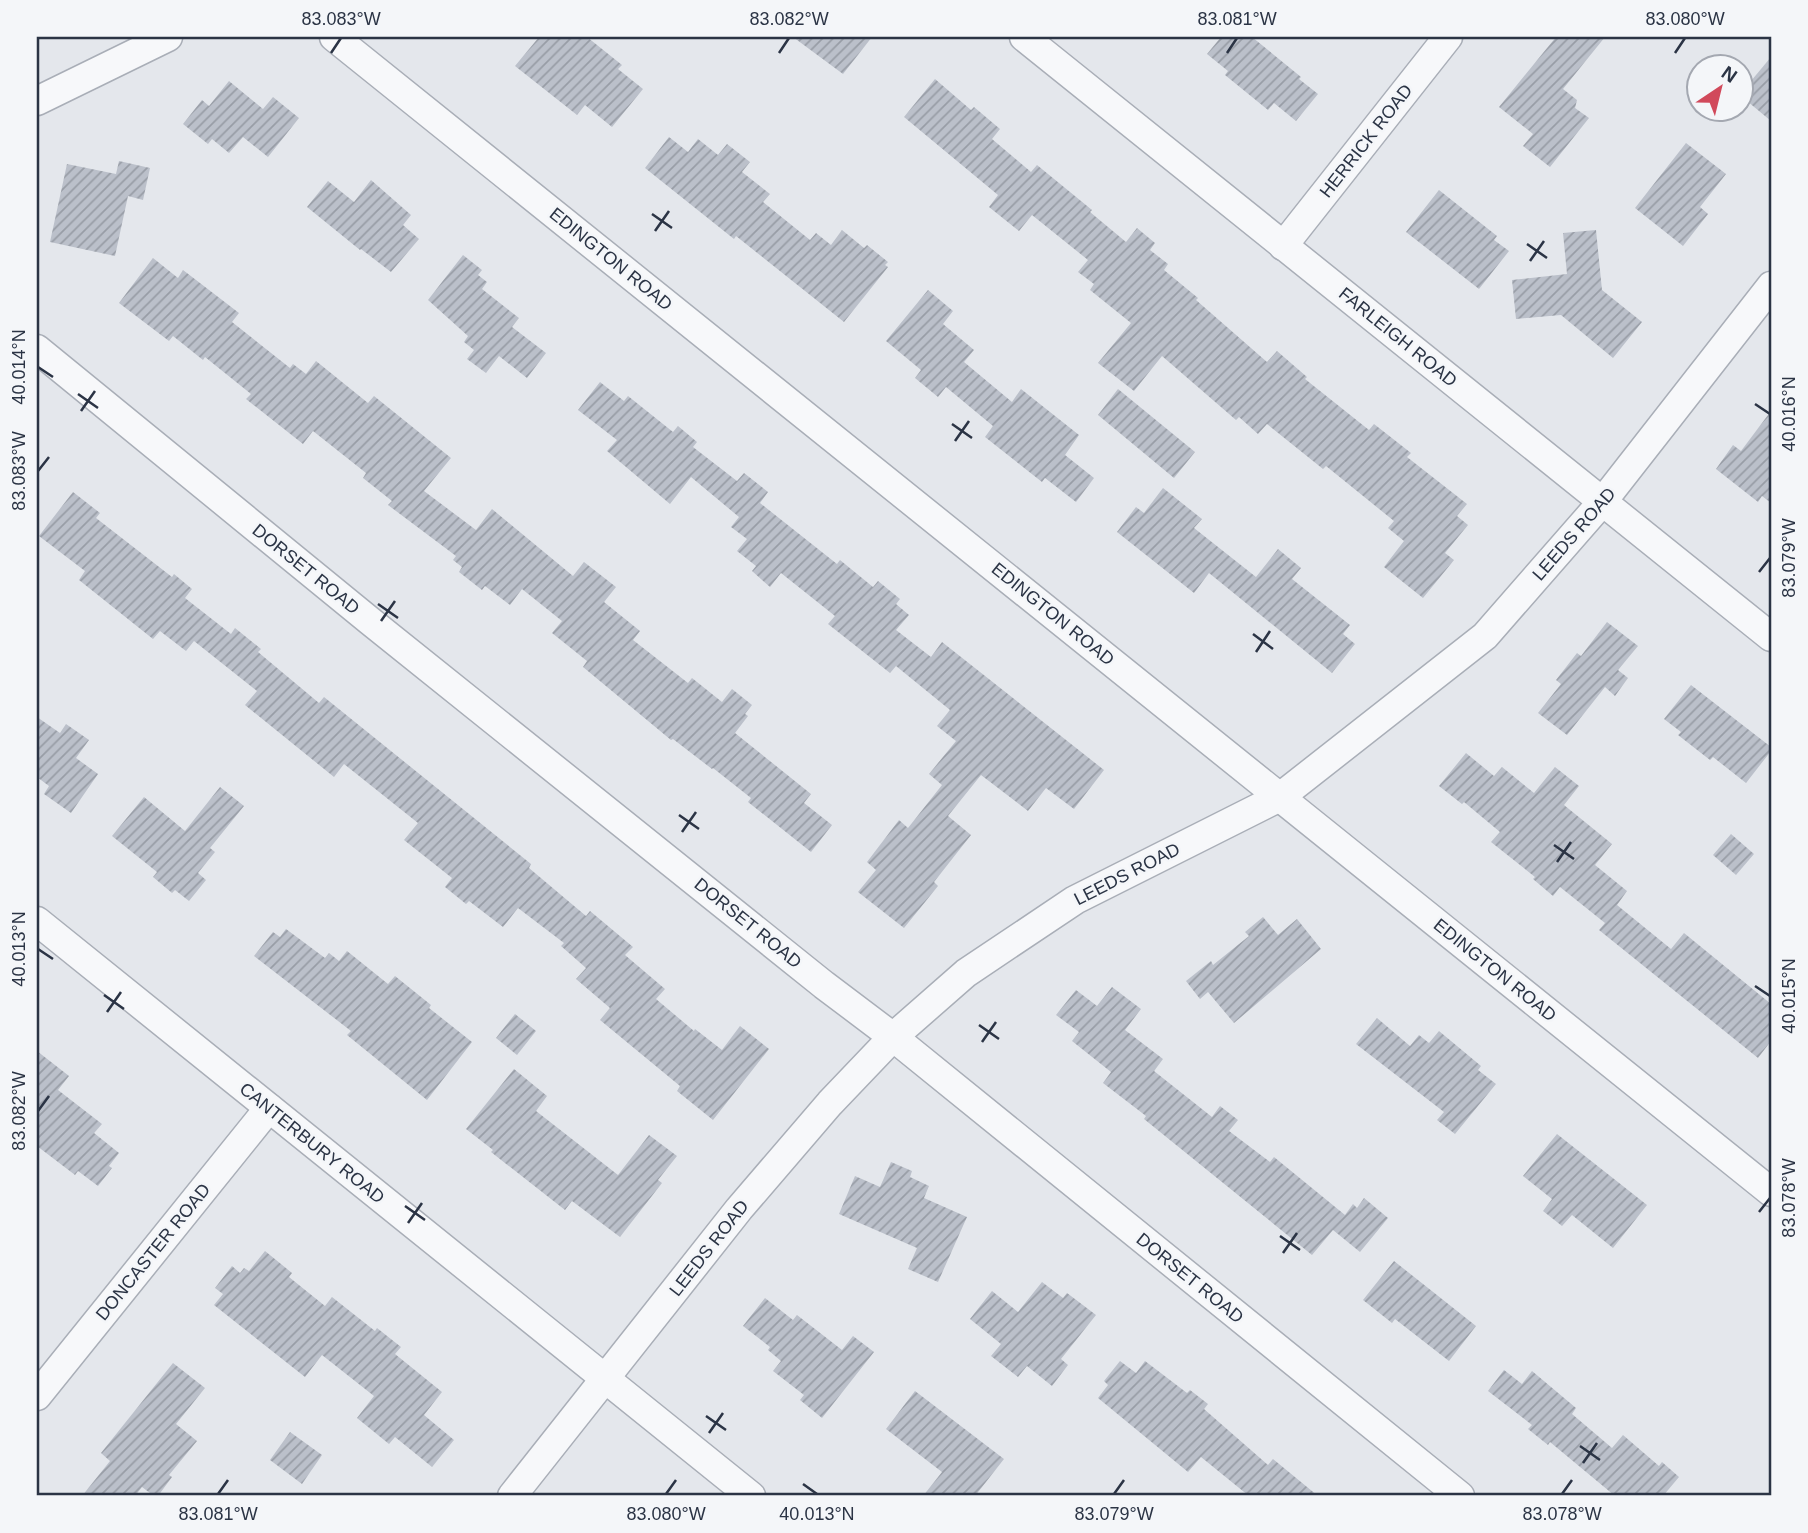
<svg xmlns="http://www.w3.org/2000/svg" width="1808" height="1533" font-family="Arial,sans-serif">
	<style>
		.building { fill: url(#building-hatch) }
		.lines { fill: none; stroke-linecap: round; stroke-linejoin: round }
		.minor-casing { stroke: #a9aeb7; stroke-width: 31 }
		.minor { stroke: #f7f8fa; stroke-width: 28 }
		.ticks { fill: none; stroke: #2b3445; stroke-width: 2.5 }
		.labels { text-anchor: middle; stroke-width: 5; stroke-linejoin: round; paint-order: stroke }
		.street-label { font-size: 18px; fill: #2b3445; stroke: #f4f6f9 }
		.neatline { fill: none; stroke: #2b3445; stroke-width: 2.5 }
		.ticks-label { font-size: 18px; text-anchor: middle; fill: #2b3445 }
	</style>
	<defs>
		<pattern id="building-hatch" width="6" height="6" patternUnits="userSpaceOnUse" patternTransform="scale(1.75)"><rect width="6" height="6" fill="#bbc0ca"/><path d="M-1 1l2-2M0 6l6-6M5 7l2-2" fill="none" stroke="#989da6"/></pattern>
	</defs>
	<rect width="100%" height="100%" fill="#e4e7ec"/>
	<g class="building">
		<path d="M539 37H587L622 65 618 69 643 89 612 127 585 105 577 115 515 66Z"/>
		<path d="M793 37H872L843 74Z"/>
		<path d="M1221 37H1252L1301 77 1299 79 1318 94 1296 121 1274 103 1268 110 1225 75 1228 71 1207 54Z"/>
		<path d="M1556 37H1605L1563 89 1577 100 1575 108 1589 118 1550 167 1523 146 1533 134 1499 107Z"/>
		<path d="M1771 57V121L1741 96V93Z"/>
		<path d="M935 79 971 110 974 107 1000 129 992 139 1031 172 1037 165 1092 210 1090 212 1126 242 1137 228 1155 243 1150 250 1168 264 1164 270 1198 298 1196 300 1267 362 1277 351 1307 377 1305 379 1369 430 1374 424 1411 453 1407 457 1467 504 1457 516 1468 525 1445 553 1454 560 1423 598 1384 567 1404 541 1388 528 1394 521 1326 466 1323 469 1267 424 1258 434 1239 417 1236 420 1162 356 1134 391 1098 363 1131 323 1090 290 1094 284 1078 272 1088 260 1032 215 1019 231 989 207 998 195 904 117Z"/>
		<path d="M229 81 263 109 273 97 299 118 268 157 243 137 229 153 212 139 208 144 183 124 202 100 209 106Z"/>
		<path d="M669 137 688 152 698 139 718 155 727 144 750 162 742 172 770 194 763 202 810 240 816 233 831 245 842 230 864 248 867 245 888 262 885 265 888 267 844 322 736 236 734 239 645 168Z"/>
		<path d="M1686 143 1726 174 1700 207 1708 214 1683 246 1635 208Z"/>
		<path d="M119 161 150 168 143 200 128 196 115 256 50 242 67 164 116 174Z"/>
		<path d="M371 180 411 215 403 225 419 239 391 272 361 249 360 250 307 207 328 181 354 202Z"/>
		<path d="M1439 190 1497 236 1494 240 1509 251 1479 289 1406 232Z"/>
		<path d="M1596 230 1602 290 1642 322 1613 358 1561 315 1516 319 1512 280 1567 274 1563 233Z"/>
		<path d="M463 255 482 270 478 275 487 282 482 289 519 318 512 327 546 353 527 378 499 356 486 373 467 359 474 350 464 342 468 336 428 300Z"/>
		<path d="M153 258 178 278 183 270 239 313 232 322 290 368 293 364 306 374 316 361 368 403 374 396 451 458 424 491 476 530 492 509 573 576 584 562 616 587 604 602 640 631 633 640 688 683 692 678 722 702 732 689 752 705 745 714 748 716 735 733 811 794 804 803 832 825 811 852 748 802 751 798 713 768 712 769 673 739 671 740 583 667 587 661 552 633 562 621 522 589 510 605 485 586 482 590 459 572 462 567 453 560 456 556 388 505 392 501 363 478 366 473 313 431 303 444 246 399 251 394 205 357 203 360 173 336 169 341 119 303Z"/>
		<path d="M928 290 953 311 943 324 974 350 964 362 1012 402 1021 389 1079 435 1065 455 1094 478 1076 502 1045 478 1042 482 985 437 993 426 946 387 938 397 915 378 921 370 886 341Z"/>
		<path d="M600 382 624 401 628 396 673 432 678 426 697 442 693 447 737 481 744 473 768 492 760 503 837 564 840 560 873 587 878 581 900 599 896 604 909 615 896 630 931 657 942 642 1104 770 1074 809 1046 788 1028 811 981 775 948 816 971 835 934 882 938 886 904 928 858 892 876 870 867 862 899 820 908 828 942 785 929 774 956 741 937 726 950 710 896 666 890 673 828 624 835 616 781 573 770 587 752 571 756 566 737 551 747 539 731 527 739 517 691 477 670 504 607 451 617 440 578 410Z"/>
		<path d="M1118 389 1195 452 1174 478 1098 415Z"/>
		<path d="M1771 411V503L1762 496 1758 502 1716 469 1733 445 1741 451Z"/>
		<path d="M1163 488 1202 519 1194 528 1256 577 1278 549 1301 568 1292 579 1350 625 1343 634 1355 644 1332 673 1209 573 1194 593 1117 532 1136 507 1144 513Z"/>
		<path d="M73 492 100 513 96 518 172 577 174 574 192 589 185 598 231 634 235 628 261 649 258 652 319 703 324 697 531 864 529 868 586 916 590 911 633 947 625 955 665 989 656 999 694 1031 695 1029 722 1050 740 1026 769 1049 713 1120 677 1091 680 1086 600 1020 610 1008 576 979 586 968 561 946 564 943 518 908 503 927 469 901 466 904 445 887 452 878 404 840 418 823 344 764 334 777 245 705 257 691 194 641 186 651 160 631 153 639 79 580 85 571 39 536Z"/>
		<path d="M1607 622 1638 646 1618 670 1628 678 1615 696 1605 687 1567 735 1538 713 1561 684 1556 680 1577 653 1581 656Z"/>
		<path d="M1691 685 1771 747V751L1746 783 1713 757 1710 760 1678 735 1681 732 1664 719Z"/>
		<path d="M37 717 60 733 66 724 89 740 76 758 98 774 71 813 44 794 49 786 37 777Z"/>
		<path d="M1466 753 1494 776 1502 767 1534 793 1555 767 1579 786 1564 805 1612 844 1595 865 1627 891 1617 905 1671 949 1684 933 1771 1004V1041L1758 1058 1599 930 1605 923 1560 887 1553 896 1533 879 1535 877 1491 842 1500 832 1464 802 1462 804 1439 786Z"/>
		<path d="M220 787 244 806 210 848 215 852 198 873 206 880 189 901 175 890 172 893 153 877 157 872 112 836 144 797 185 831Z"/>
		<path d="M1731 834 1754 854 1736 875 1713 855Z"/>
		<path d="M1263 917 1278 935 1297 919 1321 949 1234 1023 1208 992 1200 999 1186 981 1211 961 1213 965 1249 936 1245 932Z"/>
		<path d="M286 929 325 958 329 953 339 961 347 951 388 984 395 976 431 1005 429 1008 472 1042 427 1100 347 1035 351 1031 254 956 273 932 280 937Z"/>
		<path d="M1112 987 1141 1009 1125 1030 1163 1059 1154 1071 1212 1117 1220 1106 1238 1120 1229 1131 1270 1162 1274 1157 1345 1215 1353 1204 1357 1208 1364 1198 1388 1218 1360 1252 1333 1230 1312 1255 1144 1119 1146 1116 1103 1083 1111 1072 1072 1041 1079 1032 1056 1015 1076 990 1097 1006Z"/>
		<path d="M515 1014 536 1031 517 1055 496 1038Z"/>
		<path d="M1377 1018 1410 1046 1419 1035 1429 1043 1439 1031 1481 1066 1478 1070 1496 1084 1455 1134 1437 1120 1444 1112 1356 1044Z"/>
		<path d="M37 1051 69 1076 58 1090 102 1124 94 1133 119 1153 109 1166 112 1168 98 1186 78 1171 75 1175 37 1146Z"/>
		<path d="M514 1069 547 1096 536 1111 618 1175 649 1135 677 1156 658 1180 662 1183 620 1237 572 1201 565 1210 491 1152 493 1150 466 1129Z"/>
		<path d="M1557 1134 1647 1205 1613 1248 1572 1215 1562 1226 1543 1211 1552 1199 1523 1176Z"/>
		<path d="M891 1162 912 1171 910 1177 929 1186 924 1198 967 1217 938 1282 908 1269 917 1248 839 1214 855 1176 880 1187Z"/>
		<path d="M265 1251 292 1273 289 1277 325 1306 332 1297 375 1331 377 1328 401 1347 395 1354 442 1392 424 1415 454 1440 432 1467 395 1437 389 1444 357 1418 374 1396 322 1355 305 1377 214 1305 223 1294 215 1288 232 1266 240 1273 244 1268 249 1271Z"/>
		<path d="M1394 1261 1476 1326 1449 1361 1395 1319 1392 1323 1363 1300Z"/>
		<path d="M1042 1282 1063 1298 1067 1293 1096 1315 1061 1359 1068 1365 1052 1386 1027 1366 1018 1377 991 1356 1001 1344 970 1319 992 1291 1018 1312Z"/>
		<path d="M765 1298 793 1320 797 1315 842 1350 853 1336 874 1352 822 1418 800 1400 804 1395 773 1371 781 1361 768 1350 770 1347 743 1326Z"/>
		<path d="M1120 1361 1136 1373 1145 1361 1187 1393 1190 1390 1208 1404 1204 1409 1268 1465 1273 1459 1318 1496H1249L1201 1457 1188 1472 1098 1398 1108 1385 1104 1381Z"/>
		<path d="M173 1363 205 1388 176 1424 197 1441 169 1475 172 1477 158 1496H154L142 1487 135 1496H82L110 1461 101 1453Z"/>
		<path d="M1504 1370 1522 1384 1532 1371 1576 1408 1572 1414 1612 1448 1623 1435 1659 1466 1662 1462 1679 1477 1663 1496H1615L1550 1442 1548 1445 1528 1429 1532 1425 1488 1391Z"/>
		<path d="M915 1391 1004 1459 975 1496H923L942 1472 886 1429Z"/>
		<path d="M290 1432 322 1455 302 1484 270 1460Z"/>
	</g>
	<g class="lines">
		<defs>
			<g id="minor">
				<path d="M334 37 1771 1192"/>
				<path d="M1024 37 1771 637"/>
				<path d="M37 101 168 37"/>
				<path d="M1283 246 1448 37"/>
				<path d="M37 349 370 621 824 985 893 1037 1460 1496"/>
				<path d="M37 921 751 1496"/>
				<path d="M37 1396 269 1108"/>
				<path d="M512 1496 739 1209 830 1103 893 1037 966 973 1075 900 1280 797 1485 636 1603 501 1771 286"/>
			</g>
		</defs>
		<use href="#minor" class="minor-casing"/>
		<use href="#minor" class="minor"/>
	</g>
	<path class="ticks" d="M331 53 341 38M779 53 789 38M1227 53 1237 38M1675 53 1685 38M652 214 672 228M655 231 669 211M1527 244 1547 258M1530 261 1544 241M38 367 53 377M78 394 98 408M1755 404 1770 414M81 411 95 391M952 424 972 438M955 441 969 421M38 471 49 457M1759 572 1770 558M378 604 398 618M381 621 395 601M1253 634 1273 649M1256 652 1270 631M679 815 699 829M682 832 696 812M1554 845 1574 859M1557 862 1571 842M38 949 53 959M1755 986 1770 996M104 995 124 1009M107 1012 121 992M979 1025 999 1039M982 1042 996 1022M38 1111 49 1096M405 1206 425 1220M1759 1212 1770 1198M408 1223 422 1203M1280 1236 1300 1250M1283 1253 1297 1233M706 1416 726 1430M709 1433 723 1413M1580 1446 1600 1460M1583 1463 1597 1443M803 1484 817 1494M218 1494 228 1480M666 1494 676 1480M1114 1494 1124 1480M1562 1494 1572 1480"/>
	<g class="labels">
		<g class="street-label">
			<text transform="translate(1366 141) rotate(-52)" y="6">HERRICK ROAD</text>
			<text transform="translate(611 259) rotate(39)" y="6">EDINGTON ROAD</text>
			<text transform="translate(1398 337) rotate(39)" y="6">FARLEIGH ROAD</text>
			<text transform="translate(1574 534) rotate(-49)" y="6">LEEDS ROAD</text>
			<text transform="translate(306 569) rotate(39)" y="6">DORSET ROAD</text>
			<text transform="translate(1053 614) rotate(39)" y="6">EDINGTON ROAD</text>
			<text transform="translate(1127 874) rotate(-27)" y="6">LEEDS ROAD</text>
			<text transform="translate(748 923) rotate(39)" y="6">DORSET ROAD</text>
			<text transform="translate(1495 970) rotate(39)" y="6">EDINGTON ROAD</text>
			<text transform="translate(312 1143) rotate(39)" y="6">CANTERBURY ROAD</text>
			<text transform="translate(709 1248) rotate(-52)" y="6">LEEDS ROAD</text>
			<text transform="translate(153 1252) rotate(-51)" y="6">DONCASTER ROAD</text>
			<text transform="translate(1190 1278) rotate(39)" y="6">DORSET ROAD</text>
		</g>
	</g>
	<rect width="1808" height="1533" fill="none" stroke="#f4f6f9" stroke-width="77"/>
	<g transform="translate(1720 88) rotate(35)"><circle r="33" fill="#f4f6f9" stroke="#a4a8b1" stroke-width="2"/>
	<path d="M0-5L12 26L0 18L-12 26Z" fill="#d1495b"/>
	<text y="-10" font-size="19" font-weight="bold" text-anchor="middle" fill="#2b3445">N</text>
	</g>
	<rect x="38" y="38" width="1732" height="1456" class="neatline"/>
	<g class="ticks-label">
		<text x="341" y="25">83.083°W</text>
		<text x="789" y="25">83.082°W</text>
		<text x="1237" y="25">83.081°W</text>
		<text x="1685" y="25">83.080°W</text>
		<text transform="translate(19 367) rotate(-90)" y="6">40.014°N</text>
		<text transform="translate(1789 414) rotate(-90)" y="6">40.016°N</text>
		<text transform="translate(19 471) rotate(-90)" y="6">83.083°W</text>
		<text transform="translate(1789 558) rotate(-90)" y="6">83.079°W</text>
		<text transform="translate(19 949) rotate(-90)" y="6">40.013°N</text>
		<text transform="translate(1789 996) rotate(-90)" y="6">40.015°N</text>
		<text transform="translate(19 1111) rotate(-90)" y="6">83.082°W</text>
		<text transform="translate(1789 1198) rotate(-90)" y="6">83.078°W</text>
		<text x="218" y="1520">83.081°W</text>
		<text x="666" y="1520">83.080°W</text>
		<text x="817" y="1520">40.013°N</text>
		<text x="1114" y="1520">83.079°W</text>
		<text x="1562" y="1520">83.078°W</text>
	</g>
</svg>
